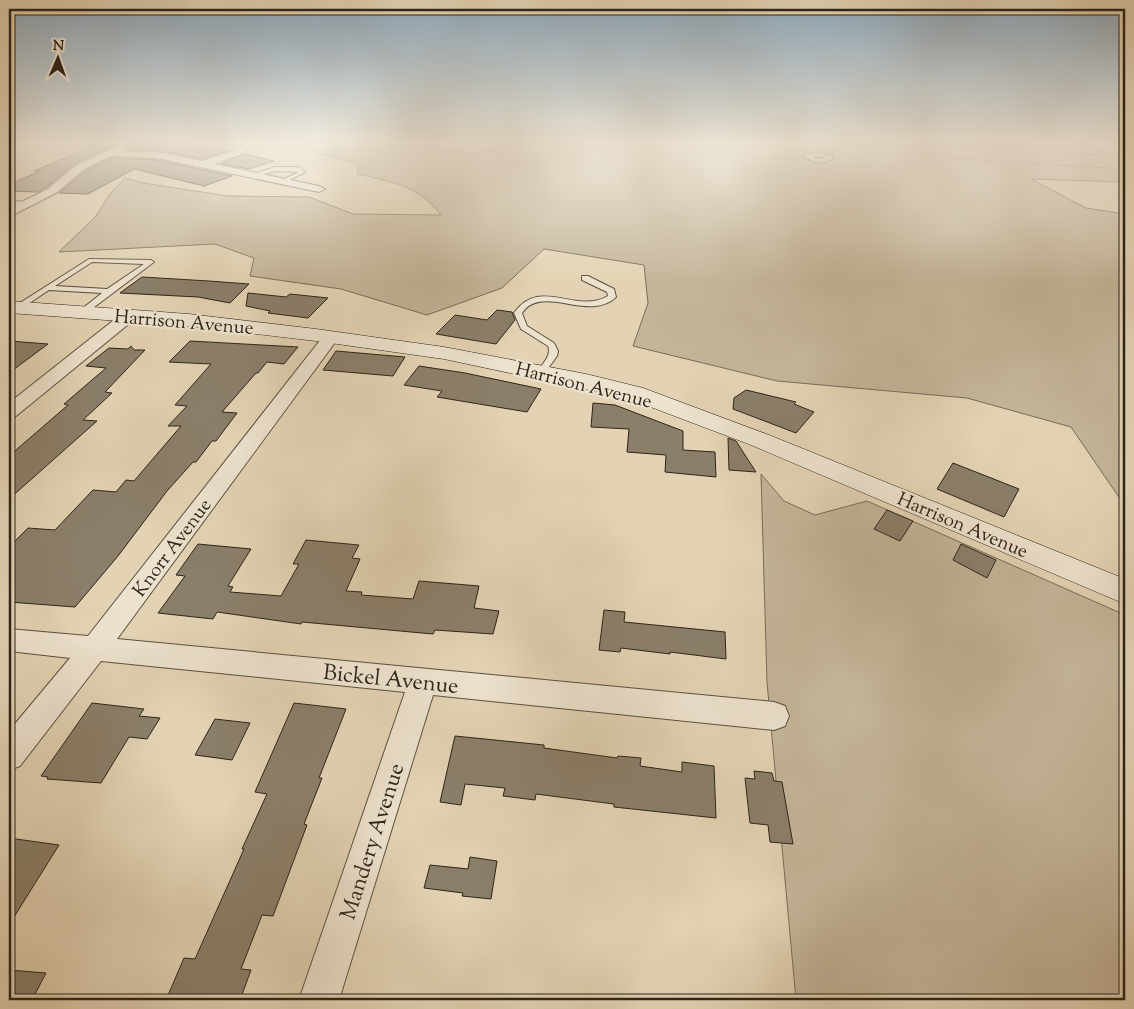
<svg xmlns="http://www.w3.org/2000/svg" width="1134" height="1009" font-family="'Sorts Mill Goudy',serif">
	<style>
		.green { fill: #c4b59a; stroke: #786c5a }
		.building { fill: #8b7f6a; stroke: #2c241a }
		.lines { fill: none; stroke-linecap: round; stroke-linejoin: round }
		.service-casing { stroke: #5a5040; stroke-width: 2 }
		.minor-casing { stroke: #5a5040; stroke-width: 2 }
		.secondary-casing { stroke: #2c241a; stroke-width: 1 }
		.path { stroke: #2c241a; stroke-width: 1; stroke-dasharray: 0.5 1; stroke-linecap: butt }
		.service { fill: #ede2ce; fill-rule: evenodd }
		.minor { fill: #ede2ce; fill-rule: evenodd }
		.secondary { fill: #ede2ce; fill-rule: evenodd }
		.labels { text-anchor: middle; stroke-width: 4.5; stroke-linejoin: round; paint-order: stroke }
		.street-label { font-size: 19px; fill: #2c241a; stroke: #ede2ce }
		.near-street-label { font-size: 22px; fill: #2c241a; stroke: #ede2ce }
	</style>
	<rect width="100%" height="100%" fill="#e3d3b4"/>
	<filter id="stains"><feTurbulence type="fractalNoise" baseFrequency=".004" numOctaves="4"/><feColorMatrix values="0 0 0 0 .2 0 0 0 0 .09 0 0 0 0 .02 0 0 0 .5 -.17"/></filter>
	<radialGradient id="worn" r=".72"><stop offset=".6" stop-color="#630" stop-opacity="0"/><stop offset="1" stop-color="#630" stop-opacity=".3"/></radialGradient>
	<g class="green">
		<path d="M321 141H363L472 153 518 146 523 141H1047L1064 153 1125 156V182L1031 179 1086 208 1125 214V506L1071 427 967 398 777 381 633 346 648 303 644 265 544 249 502 288 427 315 341 289 250 276 254 258 215 244 59 252 96 216 110 194 125 178 143 183 228 196 309 197 353 214 441 215C418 185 392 182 358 174L357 164 313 152Z"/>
		<path d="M761 474 784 501 815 515 867 501 1125 615V1000H796L767 682Z"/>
	</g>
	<g class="building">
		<path d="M101 142 194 144 227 151 202 159 157 150 127 149V145L118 143 74 164 47 187 37 192 9 191V185L40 171H34Z"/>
		<path d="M244 154 274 161 249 169 221 164Z"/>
		<path d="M111 158 157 160 232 176 204 186 134 169 88 194 59 193 84 172Z"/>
		<path d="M142 277 209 281 249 284 230 303 198 297 120 293Z"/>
		<path d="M248 293 286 297 290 294 328 298 308 318 268 313 270 311 246 306Z"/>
		<path d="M497 310 512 312 515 320 496 344 436 334 455 315 487 320Z"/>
		<path d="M9 341 48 344 9 373Z"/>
		<path d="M190 341 298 347 284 364 267 362 258 373H256L222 412 237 413 216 441H212L196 462H193L167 491 118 556 75 607 9 602V547L28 528 55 530 93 490 116 492 126 480 134 481 181 426H168L187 406 175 405 211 364 169 362Z"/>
		<path d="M131 346 134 350H145L105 392 112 393 83 420 97 421 9 499V456L68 405 64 404 106 368 86 366 109 348 128 349Z"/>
		<path d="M336 351 405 357 393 376 323 370Z"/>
		<path d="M419 366 465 373 541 389 527 412 437 397 442 391 404 385Z"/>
		<path d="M746 390 796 402 794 404 814 412 796 433 733 409 734 398Z"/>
		<path d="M593 403 615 405 683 431V450L715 452 716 477 665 472 666 455 627 452 629 429 591 427Z"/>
		<path d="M728 438 736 441 756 472 729 470Z"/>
		<path d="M953 463 1019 489 1004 517 937 489Z"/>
		<path d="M887 510 913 521 900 541 874 529Z"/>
		<path d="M306 540 359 545 352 558 360 559 346 591 362 592 361 595 413 599 419 581 479 586 474 608 499 611 493 634 435 630 433 634 302 622 301 624 217 612 213 619 158 613 185 576 176 575 198 544 251 549 228 586 233 587 230 592 281 596 299 564H293Z"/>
		<path d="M961 544 996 560 987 578 953 560Z"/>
		<path d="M604 610 625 612 624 622 725 632 726 659 670 652V654L621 648 620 652 599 650Z"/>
		<path d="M92 703 144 709 139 716 160 718 147 739 129 737 101 783 47 779 48 777 41 776Z"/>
		<path d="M294 703 346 709 319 778H322L304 824 307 825 273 916 262 915 241 969 251 970 240 1000H166L184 958 195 959 244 849H242L267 794 255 792Z"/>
		<path d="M215 719 250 723 232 760 195 755Z"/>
		<path d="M455 736 544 745V748L617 758 618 756 641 758 640 766 682 772V762L714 766 716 818 614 807V804L536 794 535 800 503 796 505 788 465 784 461 805 440 802Z"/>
		<path d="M754 771 772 773 774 781 782 782 793 844 770 842 768 825 750 823 745 778 755 779Z"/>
		<path d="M9 838 59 845 9 925Z"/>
		<path d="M470 857 497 861 491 899 462 896 463 893 424 888 430 865 468 869Z"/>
		<path d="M9 970 46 973 33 998 9 996Z"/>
	</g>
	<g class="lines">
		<defs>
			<g id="service">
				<path d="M806 141H811L818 153 832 156V160L818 163 804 157V155L813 153ZM820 156 827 158 819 159 812 157Z"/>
				<path d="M1057 141H1066L1103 150 1125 151V153L1103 152Z"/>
				<path d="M1111 141H1118L1125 144V147Z"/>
				<path d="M275 167H299L305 172 284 183 282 180 299 172 275 171 254 177 251 175Z"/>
				<path d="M9 200 31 203 28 205 9 204Z"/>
				<path d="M89 259 151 260 154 262 85 314 78 312 102 293 49 290 19 310 12 308ZM92 262 144 264 107 289 55 286Z"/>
				<path d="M582 276H588L614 289 616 297C589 323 542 283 522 313L527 326 554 343 558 351 557 356 544 374H538L537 372C542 364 552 356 548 346L521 329 514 313C540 276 576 315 608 296L607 292 582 280Z"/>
			</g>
			<g id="minor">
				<path d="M248 141H260L241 154 214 164 319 186 325 189 319 192 157 158 111 156 83 170 56 193 9 217V208L48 189 75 166 119 145 127 147 122 151 157 152 202 161 235 150Z"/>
				<path d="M130 310 138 315 136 318 16 416 9 418V403L124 312Z"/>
				<path d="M331 332 337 334 339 337 117 639 774 702 785 706 789 716 785 726 774 730 433 695 339 1000H299L405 692 101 661 20 766 9 770V731L70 658 9 651V629L88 636 325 334Z"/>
			</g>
			<path id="secondary" d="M9 301 189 314 316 329 444 347 586 374 643 388 769 435 1125 579V604L751 445 627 398 444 359 316 341 189 326 9 313Z"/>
		</defs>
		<use href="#service" class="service-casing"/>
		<use href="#minor" class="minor-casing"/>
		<use href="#secondary" class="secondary-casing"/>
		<g class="path">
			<path d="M870 141 873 145"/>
			<path d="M940 141 950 158 1123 169"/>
			<path d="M984 141 999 160"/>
			<path d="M1117 193 1125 194"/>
		</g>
		<use href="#service" class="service"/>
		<use href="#minor" class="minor"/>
		<use href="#secondary" class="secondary"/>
	</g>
	<linearGradient id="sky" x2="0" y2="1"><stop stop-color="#8da9be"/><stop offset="0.5" stop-color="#f2ebdd"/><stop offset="1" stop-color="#f2ebdd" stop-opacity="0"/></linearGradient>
	<rect width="1134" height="283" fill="url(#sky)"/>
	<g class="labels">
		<g class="street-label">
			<text transform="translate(184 321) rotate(5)" y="7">Harrison Avenue</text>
			<text transform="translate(584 384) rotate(14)" y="7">Harrison Avenue</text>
			<text transform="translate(963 524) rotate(23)" y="7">Harrison Avenue</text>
			<text transform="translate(171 547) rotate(-53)" y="7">Knorr Avenue</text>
		</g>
		<g class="near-street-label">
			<text transform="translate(391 678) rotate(6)" y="8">Bickel Avenue</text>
			<text transform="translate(371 841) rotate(-72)" y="8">Mandery Avenue</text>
		</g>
	</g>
	<rect width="1134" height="1009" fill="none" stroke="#e3d3b4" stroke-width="30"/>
	<rect x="10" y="10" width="1114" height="989" fill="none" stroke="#2c241a" stroke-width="2.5"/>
	<rect x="15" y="15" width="1104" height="979" fill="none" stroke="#2c241a"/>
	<g transform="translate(58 58) rotate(2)" stroke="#ede2ce" stroke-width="4" paint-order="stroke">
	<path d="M0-4L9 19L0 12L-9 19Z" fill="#2c241a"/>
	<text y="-8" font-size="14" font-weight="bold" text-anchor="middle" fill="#2c241a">N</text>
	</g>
	<rect width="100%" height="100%" filter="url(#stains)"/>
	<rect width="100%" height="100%" fill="url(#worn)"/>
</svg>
